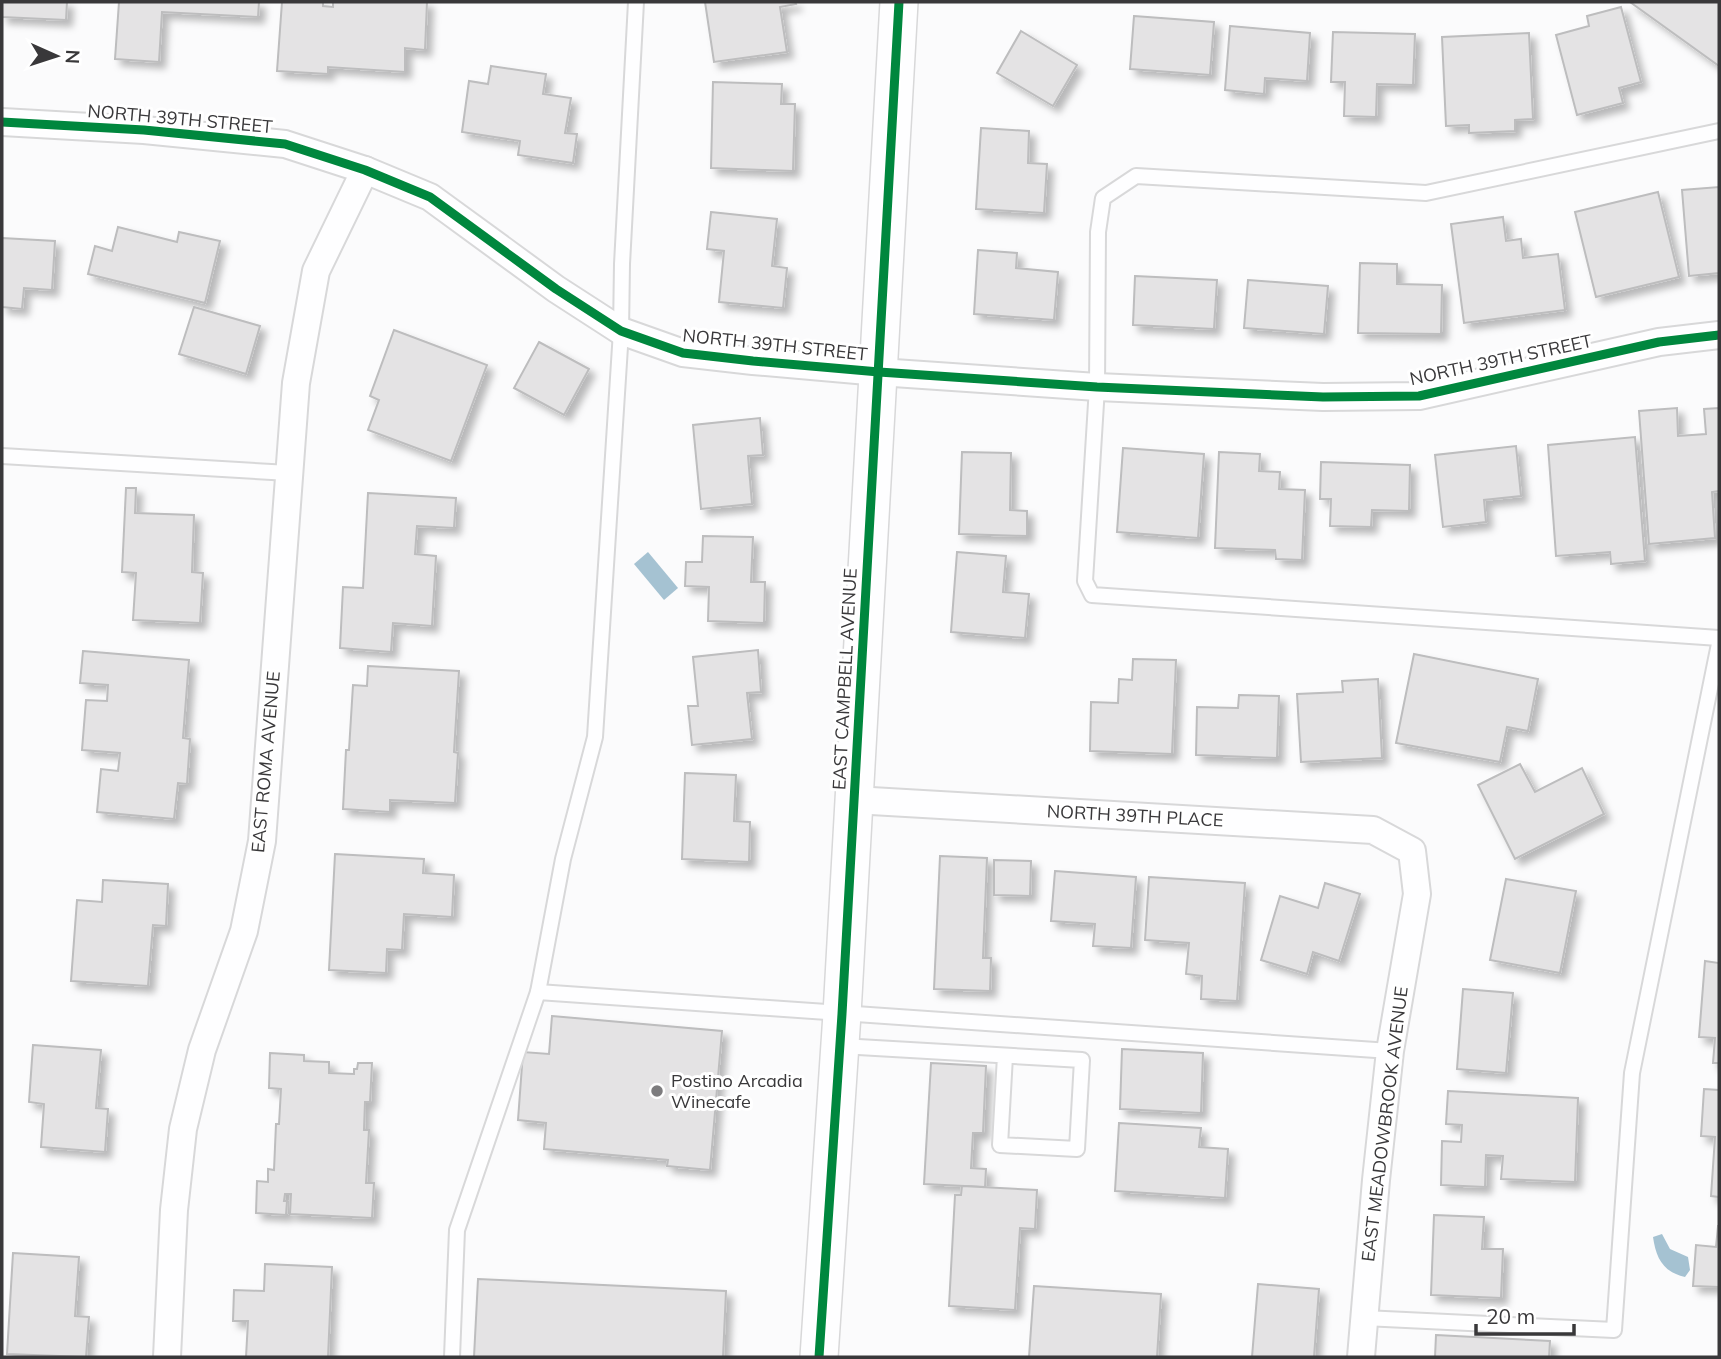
<svg xmlns="http://www.w3.org/2000/svg" width="1721" height="1359" font-family="Mulish,sans-serif">
	<style>
		.water { fill: #a5c2d2 }
		.building { fill: #e4e3e4; stroke: #bdbdbe; stroke-width: 2; filter: url(#shadow) }
		.lines { fill: none; stroke-linecap: round; stroke-linejoin: round }
		.lane-casing { stroke: #d8d8d9; stroke-width: 18 }
		.street-casing { stroke: #d8d8d9; stroke-width: 30 }
		.secondary-casing { stroke: #d8d8d9; stroke-width: 40 }
		.lane { stroke: #fefeff; stroke-width: 14 }
		.street { stroke: #fefeff; stroke-width: 26 }
		.secondary { stroke: #fefeff; stroke-width: 37 }
		.cycleway-casing { stroke: #fff; stroke-width: 13 }
		.cycleway { stroke: #00873e; stroke-width: 9 }
		.poi-dot { fill: #7d7c7e; stroke: #fff; stroke-width: 2.5 }
		.labels { text-anchor: middle; stroke-width: 6; stroke-linejoin: round; paint-order: stroke }
		.street-label { font-size: 18px; fill: #39383a; stroke: #fff }
		.poi-label { font-size: 18px; fill: #39383a; stroke: #fff; text-anchor: start }
	</style>
	<defs>
		<filter id="shadow"><feDropShadow dx="6" dy="6" stdDeviation="3.5" flood-color="#0004"/></filter>
	</defs>
	<rect width="100%" height="100%" fill="#fbfbfc"/>
	<g class="water">
		<path d="M648 552 678 588 664 600 634 564Z"/>
		<path d="M1662 1234 1670 1249 1688 1257 1690 1270 1685 1277C1663 1272 1656 1258 1653 1237Z"/>
	</g>
	<g class="building">
		<path d="M2 2H67L66 20 2 17Z"/>
		<path d="M119 2H259L258 17 162 12 159 62 115 59Z"/>
		<path d="M282 2H323V6L333 7V2H427L425 50 405 48V72L328 67V74L277 71Z"/>
		<path d="M705 2H795L796 4 780 7 787 52 714 62Z"/>
		<path d="M1630 2H1719V66Z"/>
		<path d="M1621 7 1641 82 1619 88 1623 103 1577 115 1556 35 1589 26 1587 16Z"/>
		<path d="M1134 16 1214 22 1210 75 1130 69Z"/>
		<path d="M1230 26 1310 33 1307 81 1265 78 1264 94 1225 90Z"/>
		<path d="M1021 31 1077 65 1053 106 997 73Z"/>
		<path d="M1333 32 1415 34 1413 85 1377 84 1376 117 1344 116 1345 82H1331Z"/>
		<path d="M1529 33 1533 119 1515 120V131L1469 133V125L1446 126 1442 37Z"/>
		<path d="M491 66 546 74 543 94 571 98 565 133 577 134 573 163 518 155 520 141 462 132 469 81 488 84Z"/>
		<path d="M713 82 782 84 781 104H795L793 171 711 168Z"/>
		<path d="M981 128 1029 131 1028 163 1047 164 1044 213 976 209Z"/>
		<path d="M1719 187V273L1689 276 1682 190Z"/>
		<path d="M1658 192 1679 277 1596 297 1575 212Z"/>
		<path d="M711 212 777 219 772 266 787 268 783 308 719 302 724 251 707 249Z"/>
		<path d="M1503 217 1506 241 1521 239 1523 258 1558 254 1565 310 1464 323 1451 224Z"/>
		<path d="M118 227 177 242 179 232 220 241 205 303 88 274 95 246 112 251Z"/>
		<path d="M2 238 55 241 52 290 24 288 22 309 2 307Z"/>
		<path d="M978 250 1017 253 1016 268 1058 272 1054 320 974 314Z"/>
		<path d="M1360 263 1397 264V284L1442 285 1441 334 1358 333Z"/>
		<path d="M1135 276 1217 280 1214 329 1133 325Z"/>
		<path d="M1248 280 1328 286 1324 334 1244 328Z"/>
		<path d="M194 307 260 326 246 374 179 354Z"/>
		<path d="M394 330 487 365 451 461 368 430 379 400 370 396Z"/>
		<path d="M539 342 589 369 564 415 514 388Z"/>
		<path d="M1677 408 1678 436 1706 434 1704 409 1719 408V491L1712 492 1715 538 1649 544 1639 411Z"/>
		<path d="M760 418 763 455 748 456 752 504 701 509 693 425Z"/>
		<path d="M1635 437 1645 561 1611 564 1610 552 1556 556 1548 445Z"/>
		<path d="M1516 446 1521 496 1484 500 1486 522 1443 527 1435 455Z"/>
		<path d="M1123 448 1204 454 1198 538 1117 532Z"/>
		<path d="M962 452 1011 453 1010 510 1027 511V536L959 534Z"/>
		<path d="M1219 452 1260 454 1259 471 1280 472 1279 489 1305 490 1302 560 1276 559 1275 550 1215 548Z"/>
		<path d="M1321 462 1410 465 1409 511 1372 510 1371 527 1330 526 1331 499H1320Z"/>
		<path d="M126 488H136L135 513 194 515 192 572 203 573 200 623 133 620 136 573 122 572Z"/>
		<path d="M368 493 456 498 454 528 417 526 415 554 436 556 432 626 393 623 391 652 340 648 343 587 363 588Z"/>
		<path d="M703 536 753 537 751 582H765L764 623 708 621 709 587 685 586 686 562H702Z"/>
		<path d="M957 552 1006 556 1003 592 1029 594 1025 638 951 632Z"/>
		<path d="M758 650 761 692 747 693 752 739 692 745 688 706H698L693 657Z"/>
		<path d="M83 651 189 660 183 738 190 739 187 784 178 783 174 819 97 812 101 769 118 771 120 753 82 750 86 700 107 701 108 685 80 683Z"/>
		<path d="M1414 654 1538 679 1528 731 1507 727 1500 762 1396 743Z"/>
		<path d="M1133 659 1176 660 1172 754 1090 751 1091 702 1118 703 1119 679 1132 680Z"/>
		<path d="M368 666 459 671 454 752 458 753 455 803 390 800V812L343 809 346 750H349L353 685 367 686Z"/>
		<path d="M1378 679 1382 758 1301 762 1297 694 1343 692 1342 681Z"/>
		<path d="M1239 695 1279 696 1277 758 1196 755 1197 707 1238 708Z"/>
		<path d="M1520 764 1535 792 1582 768 1604 814 1515 859 1478 785Z"/>
		<path d="M685 773 736 775 734 821 750 822 749 862 682 859Z"/>
		<path d="M335 854 424 859 423 873 454 875 452 917 404 914 402 950 387 949 386 973 329 970Z"/>
		<path d="M940 856 987 858 983 958H991L990 991 934 989Z"/>
		<path d="M994 860 1031 861 1030 896 994 895Z"/>
		<path d="M1055 871 1136 877 1131 948 1093 946 1095 924 1051 921Z"/>
		<path d="M1149 877 1245 883 1237 1001 1201 999 1202 976 1186 974 1189 943 1145 940Z"/>
		<path d="M1506 879 1576 891 1560 973 1490 960Z"/>
		<path d="M103 880 168 884 166 926 153 925 148 986 71 981 77 900 102 902Z"/>
		<path d="M1325 883 1360 894 1339 961 1313 952 1307 974 1261 960 1280 896 1318 908Z"/>
		<path d="M1705 961 1719 963V1063H1713L1715 1038 1699 1037Z"/>
		<path d="M1463 989 1513 993 1506 1073 1457 1069Z"/>
		<path d="M552 1016 722 1031 710 1170 667 1166 668 1160 544 1149 546 1123 518 1120 523 1052 549 1054Z"/>
		<path d="M33 1045 101 1050 96 1108 108 1109 105 1152 41 1147 44 1104 29 1102Z"/>
		<path d="M1122 1049 1203 1053 1201 1113 1120 1109Z"/>
		<path d="M270 1053 304 1055V1061L329 1062V1073L354 1074V1069H357L358 1063H372L370 1102H365L364 1130H369L366 1183H374L372 1218 290 1214 291 1194H285L284 1201H287L286 1215 256 1213 257 1181 268 1182V1169L274 1170 276 1124H279L281 1089 269 1088Z"/>
		<path d="M931 1063 986 1066 983 1133H973L971 1168 986 1169 985 1187 924 1184Z"/>
		<path d="M1704 1089 1719 1090V1197L1711 1196 1715 1137 1701 1136Z"/>
		<path d="M1448 1091 1578 1098 1575 1182 1501 1179 1503 1156 1486 1155 1485 1187 1441 1185 1442 1141 1461 1142 1462 1125 1446 1124Z"/>
		<path d="M1119 1123 1201 1128 1199 1147 1228 1149 1225 1198 1115 1191Z"/>
		<path d="M962 1186 1037 1190 1035 1229 1020 1228 1015 1310 949 1306 955 1195H961Z"/>
		<path d="M1434 1215 1484 1217 1482 1249H1503L1501 1298 1431 1295Z"/>
		<path d="M1718 1226H1719V1287L1693 1286 1696 1245 1716 1247Z"/>
		<path d="M13 1253 79 1257 75 1316 89 1317 86 1357 7 1354Z"/>
		<path d="M265 1264 332 1267 328 1357H246L248 1321H233L234 1290 264 1291Z"/>
		<path d="M478 1279 726 1291 723 1357H474Z"/>
		<path d="M1258 1284 1319 1289 1314 1357H1252Z"/>
		<path d="M1034 1286 1161 1294 1157 1357H1029Z"/>
		<path d="M1436 1335 1550 1341 1549 1357H1435Z"/>
	</g>
	<g class="lines">
		<defs>
			<g id="lane">
				<path d="M1719 131 1426 193 1136 176 1103 198 1098 232 1097 387 1085 581 1092 595 1719 638"/>
				<path d="M2 456 289 473"/>
				<path d="M538 992 1390 1051"/>
				<path d="M841 1046 1082 1060 1077 1149 1000 1145 1005 1056"/>
				<path d="M1364 1318 1614 1330 1632 1073 1719 644"/>
				<path d="M452 1357 457 1230 538 992 563 859 595 737 621 331 622 264 636 2"/>
			</g>
			<g id="street">
				<path d="M2 122 144 130 285 144 365 170 430 197 556 289 621 331 683 353 753 361 879 372 1097 387 1323 397 1419 396 1659 342 1719 335"/>
				<path d="M854 800 1373 830 1412 851 1417 894 1390 1051 1376 1180 1361 1357"/>
				<path d="M167 1357 174 1210 183 1129 202 1050 244 931 262 841 296 383 316 271 365 170"/>
			</g>
			<path id="secondary" d="M819 1357 842 1014 899 2"/>
		</defs>
		<use href="#lane" class="lane-casing"/>
		<use href="#street" class="street-casing"/>
		<use href="#secondary" class="secondary-casing"/>
		<use href="#lane" class="lane"/>
		<use href="#street" class="street"/>
		<use href="#secondary" class="secondary"/>
		<defs>
			<g id="cycleway">
				<path d="M2 122 144 130 285 144 365 170 430 197 556 289 621 331 683 353 753 361 879 372 1097 387 1323 397 1419 396 1659 342 1719 335"/>
				<path d="M819 1357 842 1014 899 2"/>
			</g>
		</defs>
		<use href="#cycleway" class="cycleway-casing"/>
		<use href="#cycleway" class="cycleway"/>
	</g>
	<circle class="poi-dot" cx="657" cy="1091" r="7"/>
	<g class="labels">
		<g class="street-label">
			<text transform="translate(180 119) rotate(5)" y="6">NORTH 39TH STREET</text>
			<text transform="translate(775 345) rotate(6)" y="6">NORTH 39TH STREET</text>
			<text transform="translate(1501 360) rotate(-12)" y="6">NORTH 39TH STREET</text>
			<text transform="translate(845 679) rotate(-87)" y="6">EAST CAMPBELL AVENUE</text>
			<text transform="translate(266 762) rotate(-85)" y="6">EAST ROMA AVENUE</text>
			<text transform="translate(1135 816) rotate(3)" y="6">NORTH 39TH PLACE</text>
			<text transform="translate(1385 1124) rotate(-83)" y="6">EAST MEADOWBROOK AVENUE</text>
		</g>
		<g class="poi-label">
			<text x="671" y="1087">Postino Arcadia<tspan x="671" dy="21">Winecafe</tspan></text>
		</g>
	</g>
	<rect width="1721" height="1359" fill="none" stroke="#39383a" stroke-width="7"/>
	<g transform="translate(56 56) rotate(93)" stroke="#ffffff" stroke-width="5" paint-order="stroke">
	<path d="M0-5L12 26L0 18L-12 26Z" fill="#39383a"/>
	<text y="-10" font-size="19" font-weight="bold" text-anchor="middle" fill="#39383a">N</text>
	</g>
	<path d="M1476 1324v10h98v-10" fill="none" stroke="#39383a" stroke-width="3.5"/>
	<text x="1486" y="1324" font-size="21" fill="#39383a" stroke="#ffffff" stroke-width="5" paint-order="stroke">20 m</text>
</svg>
